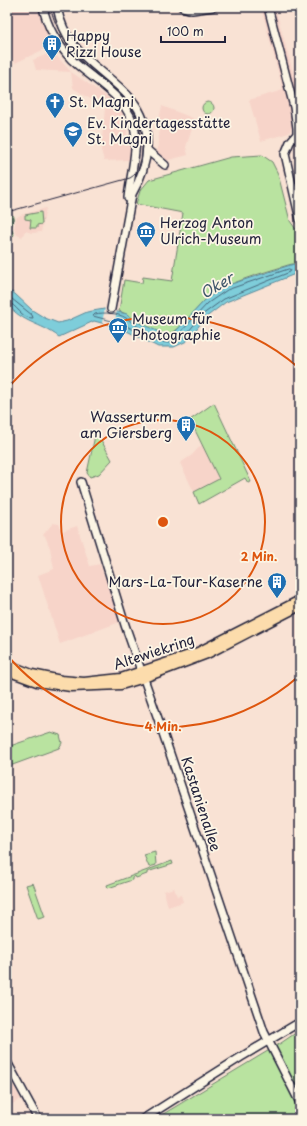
<svg xmlns="http://www.w3.org/2000/svg" width="307" height="1126" font-family="'Playpen Sans',sans-serif">
	<style>
		.built { fill: #f7d4c9 }
		.green { fill: #b9e3a0; stroke: #6e826e }
		.water { fill: #7ecdda; stroke: #59899a }
		.pier { fill: #f9e2d4 }
		.lines { fill: none; stroke-linecap: round; stroke-linejoin: round }
		.shore { stroke: #47667b; stroke-width: 1 }
		.secondary-casing { stroke: #22223b; stroke-width: 10 }
		.primary-casing { stroke: #22223b; stroke-width: 11 }
		.secondary { stroke: #fcf5e5; stroke-width: 7 }
		.primary { stroke: #fcdcac; stroke-width: 8 }
		.tram { stroke: #22223b; stroke-width: 1 }
		.ring { fill: none; stroke: #de560e; stroke-width: 2 }
		.labels { text-anchor: middle; stroke-width: 3.5; stroke-linejoin: round; paint-order: stroke }
		.poi-label { font-size: 14px; fill: #22223b; stroke: #fcf5e5; text-anchor: start }
		.street-label { font-size: 14px; fill: #22223b; stroke: #fcf5e5 }
		.water-label { font-size: 15px; font-style: italic; fill: #3e556b; stroke: #fcf5e5 }
		.centre { fill: #de560e; stroke: #fcf5e5; stroke-width: 2 }
		.ring-label { font-size: 12px; text-anchor: middle; font-weight: bold; fill: #de560e; stroke: #fcf5e5; stroke-width: 3.5; stroke-linejoin: round; paint-order: stroke }
	</style>
	<rect width="100%" height="100%" fill="#f9e2d4"/>
	<filter id="ink" filterUnits="userSpaceOnUse"><feTurbulence type="fractalNoise" baseFrequency=".025" numOctaves="2"/><feDisplacementMap in="SourceGraphic" scale="8" xChannelSelector="R" yChannelSelector="G"/><feConvolveMatrix kernelMatrix="1 2 1 2 8 2 1 2 1" color-interpolation-filters="sRGB"/></filter>
	<g filter="url(#ink)">
		<g class="built">
			<path d="M7 7H41L51 46 15 63 7 48Z"/>
			<path d="M261 7H275L300 97V129H291L289 133 261 141 249 100 283 90Z"/>
			<path d="M53 52 71 72 112 100 120 109 127 122V139L131 145 129 160 104 161 101 150 105 108 73 88 71 72 36 70 33 60Z"/>
			<path d="M162 106 195 119 186 147 188 155 165 161 157 156 159 129 157 128Z"/>
			<path d="M46 208 41 232 32 233 25 231 22 237 17 235 14 228 16 218 20 215Z"/>
			<path d="M202 444 219 480 194 492 180 463 192 455Z"/>
			<path d="M53 523 59 524 62 531 77 526 90 566 100 564 120 622 60 644 38 575 54 569 50 548 45 536 43 535Z"/>
			<path d="M174 888 177 896 181 895 183 902 168 907 164 891Z"/>
			<path d="M7 1075 21 1099 7 1107Z"/>
		</g>
		<g class="green">
			<circle cx="208" cy="108" r="6"/>
			<path d="M262 155 272 162 278 174 290 221 300 235V262C295 264 290 264 285 266 259 274 232 281 210 296 198 304 178 336 165 335 147 333 135 316 119 311L124 280 142 283 143 277 172 281 183 213 136 204 140 191 149 180 231 157Z"/>
			<path d="M41 212 42 224 37 225V228H30L31 220 25 219V215Z"/>
			<path d="M13 215 14 217 11 228 14 235 12 237 7 234V217Z"/>
			<path d="M214 403 251 482 248 483 245 478 199 504 194 492 219 479 190 420Z"/>
			<path d="M96 431 112 460 99 474 90 477 87 473Z"/>
			<path d="M51 732 60 735 62 743 59 748 7 767V747Z"/>
			<path d="M155 852 156 865 149 867 144 855Z"/>
			<path d="M172 861 173 864 147 872V874L136 878 135 876 132 878V880L108 888 107 885Z"/>
			<path d="M33 883 45 917 38 919 26 885Z"/>
			<path d="M300 1030V1119H155L281 1043Z"/>
		</g>
		<path class="water" d="M300 262V272L226 302 205 318 187 341 174 347H158L121 328 94 321 59 337C39 322 24 324 7 304V290L15 294 32 310 45 318 58 323 67 321 87 312 104 309 127 314 135 321 166 335 174 333 206 299 225 286Z"/>
		<path class="pier" d="M105 308 117 310 114 326 102 323Z"/>
		<g class="lines">
			<g class="shore">
				<path d="M289 269 291 270 290 272 224 299 202 315 184 337 170 343 154 341 123 324 93 316 95 314C104 312 118 313 126 318 140 327 159 346 177 336L208 303 227 290Z"/>
				<path d="M7 295 32 315 33 318C21 319 17 304 7 302"/>
			</g>
			<defs>
				<g id="secondary">
					<path d="M43 7C47 27 58 45 72 60 94 81 130 98 135 131 138 150 130 177 128 198"/>
					<path d="M57 7C66 56 104 67 132 100 155 128 149 165 132 194L111 309"/>
					<path d="M182 7 192 10 213 7"/>
					<path d="M268 7 294 107 297 128V134L290 142 285 154 300 220"/>
					<path d="M147 150 165 165"/>
					<path d="M81 482 125 625 162 730 264 1032 300 1103"/>
					<path d="M7 1062 38 1119"/>
					<path d="M143 1119 241 1057 300 1022"/>
				</g>
				<g id="primary">
					<path d="M7 664 32 674 61 680 84 682 121 678 198 652 300 600"/>
					<path d="M7 671 37 682 71 687 121 685 141 679 207 654 300 606"/>
				</g>
			</defs>
			<use href="#secondary" class="secondary-casing"/>
			<use href="#primary" class="primary-casing"/>
			<use href="#secondary" class="secondary"/>
			<use href="#primary" class="primary"/>
			<path class="tram" d="M7 212 130 178C140 172 142 163 142 152 146 98 106 89 76 56 63 42 55 25 50 7"/>
		</g>
	</g>
	<g class="ring">
		<circle cx="163" cy="522" r="102"/>
		<path d="M299 676A205 205 0 0 1 7 655M7 389A205 205 0 0 1 299 368"/>
	</g>
	<defs>
		<symbol id="building-pin" viewBox="-11 -11 22 30"><path d="M0 17L-7.5 6A9.5 9.5 0 1 1 7.5 6Z" fill="#1f6fb2" stroke="#fcf5e5"/><path d="M-4-6H4V6H1V3H-1V6H-4ZM-2.5-4.3h1.7v1.8h-1.7ZM.8-4.3h1.7v1.8H.8ZM-2.5-1h1.7V.8h-1.7ZM.8-1h1.7V.8H.8Z" fill="#fff"/></symbol>
		<symbol id="church-pin" viewBox="-11 -11 22 30"><path d="M0 17L-7.5 6A9.5 9.5 0 1 1 7.5 6Z" fill="#1f6fb2" stroke="#fcf5e5"/><path d="M-1.2-6h2.4v3.5h3.3v2.4h-3.3V6h-2.4V-.1h-3.3v-2.4h3.3Z" fill="#fff"/></symbol>
		<symbol id="school-pin" viewBox="-11 -11 22 30"><path d="M0 17L-7.5 6A9.5 9.5 0 1 1 7.5 6Z" fill="#1f6fb2" stroke="#fcf5e5"/><path d="M0-5L7-2L0 1L-7-2ZM-4 1L0 2.5L4 1V4Q0 6-4 4Z" fill="#fff"/></symbol>
		<symbol id="museum-pin" viewBox="-11 -11 22 30"><path d="M0 17L-7.5 6A9.5 9.5 0 1 1 7.5 6Z" fill="#1f6fb2" stroke="#fcf5e5"/><path d="M0-6L6-3V-2H-6V-3ZM-5-1h2V3h-2ZM-1-1h2V3h-2ZM3-1h2V3H3ZM-6 4H6V6H-6Z" fill="#fff"/></symbol>
	</defs>
	<g fill-rule="evenodd">
		<use href="#building-pin" x="41" y="33" width="22" height="30"/>
		<use href="#church-pin" x="44" y="91" width="22" height="30"/>
		<use href="#school-pin" x="62" y="120" width="22" height="30"/>
		<use href="#museum-pin" x="135" y="220" width="22" height="30"/>
		<use href="#museum-pin" x="107" y="316" width="22" height="30"/>
		<use href="#building-pin" x="175" y="414" width="22" height="30"/>
		<use href="#building-pin" x="266" y="571" width="22" height="30"/>
	</g>
	<g class="labels">
		<g class="poi-label">
			<text x="66" y="41">Happy<tspan x="66" dy="16">Rizzi House</tspan></text>
			<text x="69" y="107">St. Magni</text>
			<text x="87" y="128">Ev. Kindertagesstätte<tspan x="87" dy="16">St. Magni</tspan></text>
			<text x="160" y="228">Herzog Anton<tspan x="160" dy="16">Ulrich-Museum</tspan></text>
			<text x="132" y="324">Museum für<tspan x="132" dy="16">Photographie</tspan></text>
			<text x="172" y="422" text-anchor="end">Wasserturm<tspan x="172" dy="16">am Giersberg</tspan></text>
			<text x="263" y="587" text-anchor="end">Mars-La-Tour-Kaserne</text>
		</g>
		<g class="street-label">
			<text transform="translate(154 652) rotate(-18)" y="5">Altewiekring</text>
			<text transform="translate(201 804) rotate(72)" y="5">Kastanienallee</text>
		</g>
		<g class="water-label">
			<text transform="translate(217 286) rotate(-30)" y="5">Oker</text>
		</g>
	</g>
	<circle cx="163" cy="522" r="6" class="centre"/>
	<g class="ring-label">
		<text x="259" y="561">2 Min.</text>
		<text x="163" y="731">4 Min.</text>
	</g>
	<rect width="307" height="1126" fill="none" stroke="#fcf5e5" stroke-width="24"/>
	<rect x="12" y="12" width="283" height="1102" fill="none" stroke="#22223b" stroke-width="1.5" filter="url(#ink)"/>
	<path d="M161 36v6h64v-6" fill="none" stroke="#22223b" stroke-width="2"/>
	<text x="167" y="36" font-size="12" fill="#22223b" stroke="#fcf5e5" stroke-width="3" paint-order="stroke">100 m</text>
</svg>
